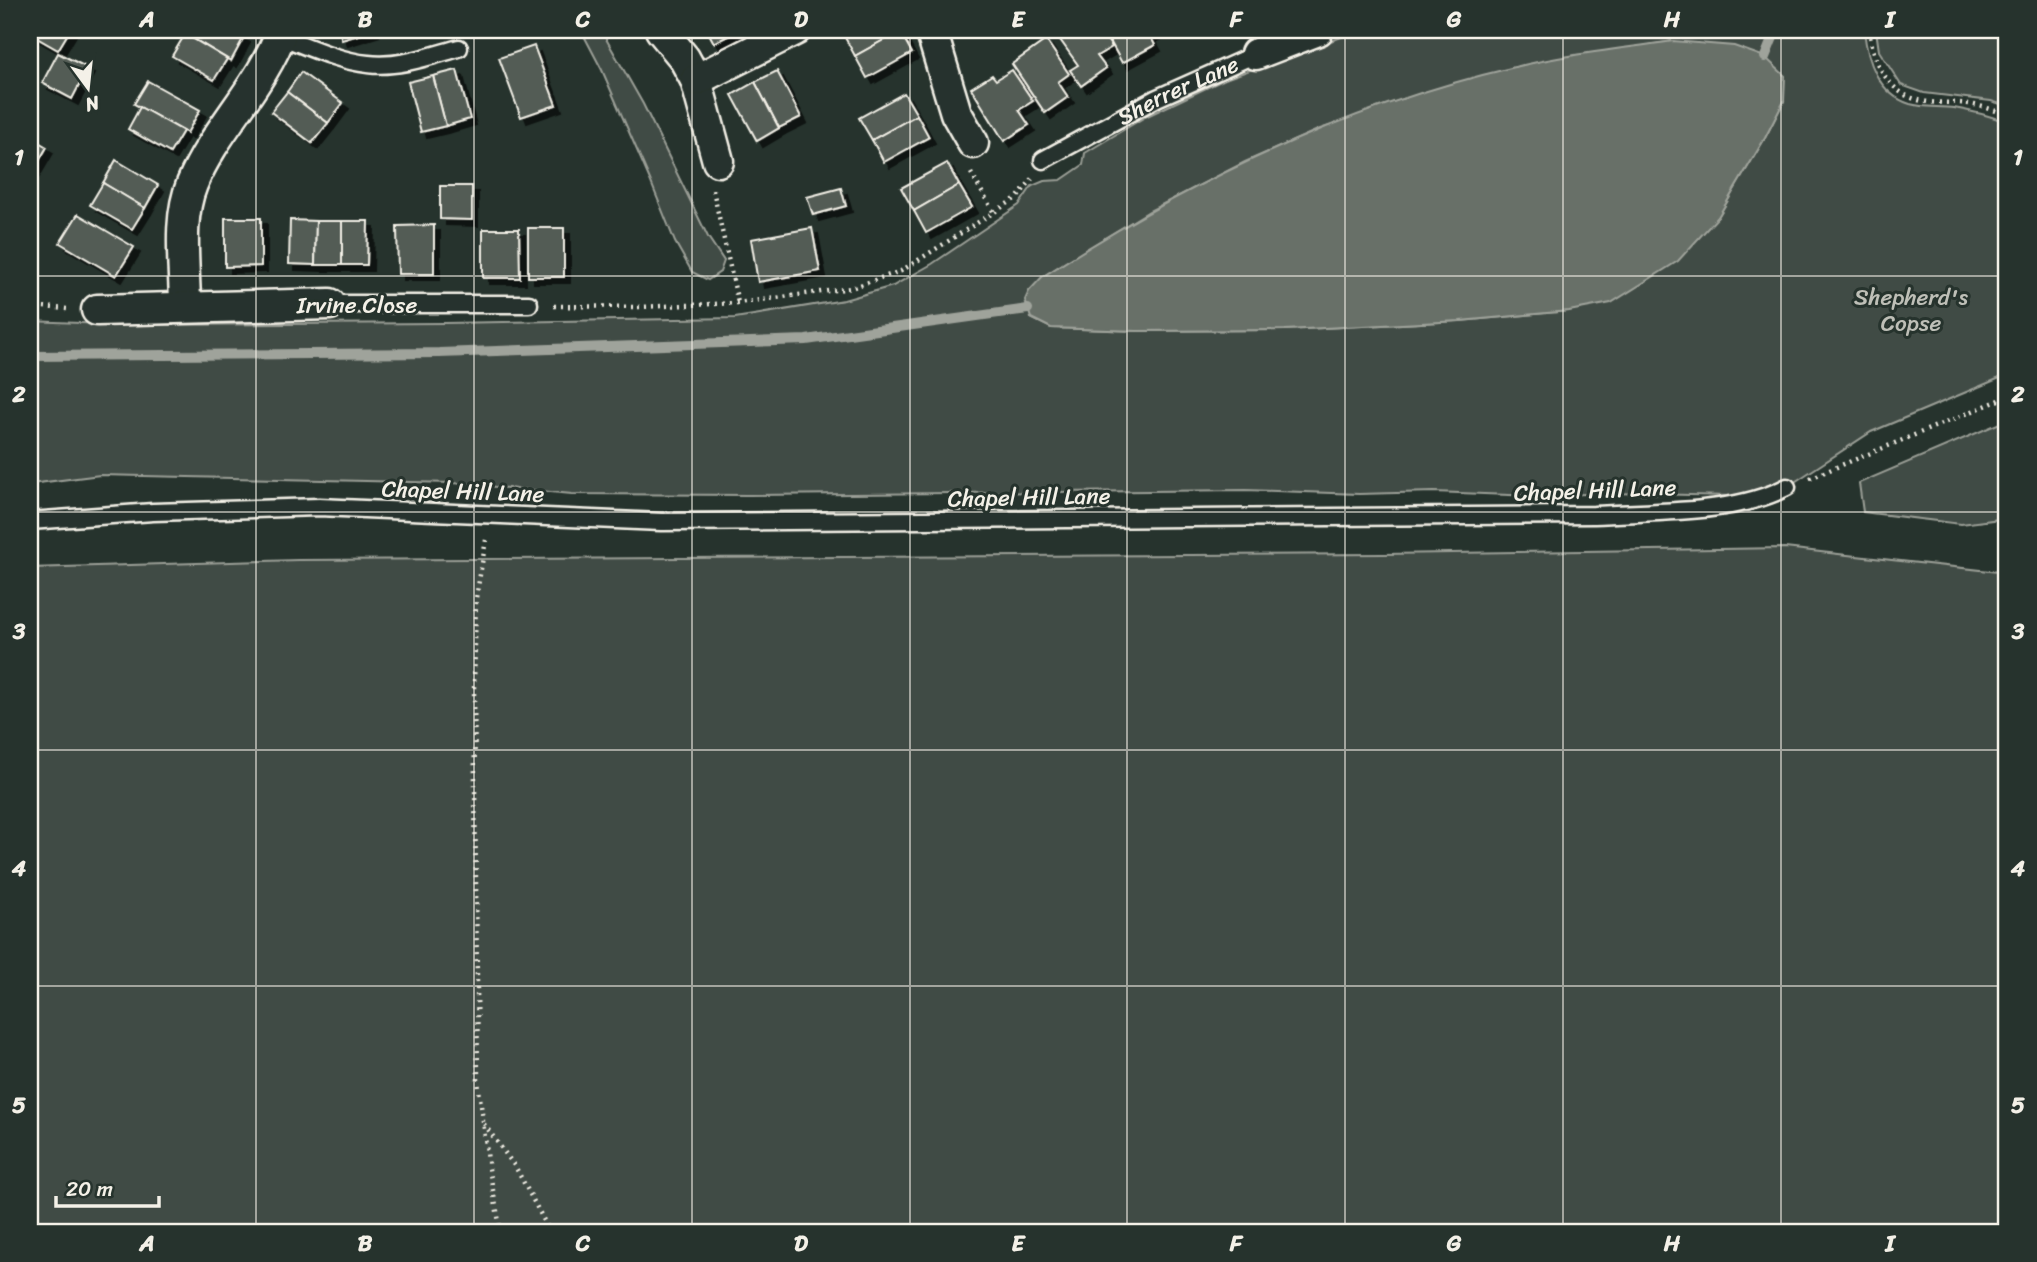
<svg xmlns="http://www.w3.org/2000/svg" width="2037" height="1262" font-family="Sriracha,sans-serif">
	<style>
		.green { fill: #414b45; stroke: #9a9e96; stroke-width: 2; fill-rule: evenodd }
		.water { fill: #676f68; stroke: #9fa39b; stroke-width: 2 }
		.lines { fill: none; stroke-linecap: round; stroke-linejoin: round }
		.stream { stroke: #9fa39b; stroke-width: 10 }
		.building { fill: #525c55; stroke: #f4f1e8; stroke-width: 2; filter: url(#shadow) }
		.service-casing { stroke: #f4f1e8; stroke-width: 21 }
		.minor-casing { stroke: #f4f1e8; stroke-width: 35 }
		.path { stroke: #f4f1e8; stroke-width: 4.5; stroke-dasharray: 2 5; stroke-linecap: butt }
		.service { stroke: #26332d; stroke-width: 16 }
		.minor { stroke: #26332d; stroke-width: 30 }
		.grid { fill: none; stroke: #f4f1e8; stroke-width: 2; stroke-opacity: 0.55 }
		.labels { text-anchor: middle; stroke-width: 6; stroke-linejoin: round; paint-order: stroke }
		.street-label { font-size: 23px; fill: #f4f1e8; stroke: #26332d }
		.park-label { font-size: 23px; fill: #bebfb7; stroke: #26332d }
		.neatline { fill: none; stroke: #f4f1e8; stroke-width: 2.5 }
		.grid-label { font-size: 23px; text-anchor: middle; font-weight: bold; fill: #f4f1e8 }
	</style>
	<defs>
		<filter id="shadow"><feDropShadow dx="6" dy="6" stdDeviation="0" flood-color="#0009"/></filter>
	</defs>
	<rect width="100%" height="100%" fill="#26332d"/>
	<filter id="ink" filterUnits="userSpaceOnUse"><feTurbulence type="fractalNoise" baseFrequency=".0143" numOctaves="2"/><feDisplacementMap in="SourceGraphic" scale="14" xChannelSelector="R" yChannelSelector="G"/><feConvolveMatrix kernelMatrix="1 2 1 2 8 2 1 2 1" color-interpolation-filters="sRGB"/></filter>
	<g filter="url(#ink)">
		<g class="green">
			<path d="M581 30H601L643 104 708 237 724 261 720 272 708 280 692 272 675 242 650 180 602 70Z"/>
			<path d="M1361 30H1864C1867 60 1878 94 1910 104 1924 108 1940 106 1954 108 1972 111 1990 116 2007 122V375L1871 432 1787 487 1768 497 1612 493 1536 496 1434 492 1359 494 1246 490 749 495 572 494 453 483 100 475 30 484V321L131 325 445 323 735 318 844 300 893 286 932 264 1019 205 1032 186 1044 181 1061 180 1083 165 1085 153 1145 117 1225 79ZM1673 41 1784 101 1765 138 1718 217 1569 311 1460 321 1285 330 1137 331 1051 328 1031 318 1042 277 1149 211 1245 162 1320 129 1515 67Z"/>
			<path d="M1876 30H2007V106L1991 101 1924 93 1901 85 1879 51Z"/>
			<path d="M2007 420V518L1961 524 1863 512 1859 483Z"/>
			<path d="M1785 548 2007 573V1232H30V568L298 560 1384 554Z"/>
		</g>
		<path class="water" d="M1673 41 1734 46 1765 57 1785 76 1784 101 1765 138 1718 217 1678 261 1611 303 1569 311 1460 321 1285 330 1137 331 1051 328 1031 318 1025 300 1029 291 1042 277C1187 183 1346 106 1515 67 1567 54 1620 49 1673 41Z"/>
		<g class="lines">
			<g class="stream">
				<path d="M1765 57 1776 30"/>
				<path d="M30 356 439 353 806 340 1028 309"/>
			</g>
		</g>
		<g class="building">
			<path d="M30 30H70L58 50 30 34Z"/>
			<path d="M179 30H231L244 37 231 61Z"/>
			<path d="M339 30H374L342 40Z"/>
			<path d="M707 30H740L714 43Z"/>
			<path d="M850 30H900V31L855 56 843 34Z"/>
			<path d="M1053 30H1100L1112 47 1097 56 1106 68 1081 86 1070 70 1078 65Z"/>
			<path d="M1104 30H1161L1150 36 1155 45 1122 63Z"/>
			<path d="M900 31 912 53 867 78 855 56Z"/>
			<path d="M185 34 227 59 214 80 172 56Z"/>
			<path d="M1046 40 1069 74 1058 82 1068 97 1045 113 1012 64Z"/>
			<path d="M534 46 556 105 521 117 499 58Z"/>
			<path d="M58 53 88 68 72 99 42 83Z"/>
			<path d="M457 70 470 119 446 126 433 76Z"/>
			<path d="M1012 70 1033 101 1019 110 1029 125 1004 141 971 88 992 75 996 80Z"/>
			<path d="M777 71 801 117 779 128 755 82Z"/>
			<path d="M301 72 343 103 328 123 287 92Z"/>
			<path d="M433 76 446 126 421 132 408 82Z"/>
			<path d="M148 81 200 110 187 133 134 104Z"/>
			<path d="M755 82 779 128 757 141 732 95Z"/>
			<path d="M287 92 328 123 312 143 271 112Z"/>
			<path d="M904 93 917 115 872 140 859 118Z"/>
			<path d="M140 107 183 131 170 153 128 129Z"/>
			<path d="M917 115 929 137 884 162 872 140Z"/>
			<path d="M30 137 47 147 30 176Z"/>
			<path d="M116 160 158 185 145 208 103 183Z"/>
			<path d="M947 163 959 185 914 211 901 188Z"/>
			<path d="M103 183 145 208 132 229 90 205Z"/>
			<path d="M959 185 972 207 926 233 914 211Z"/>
			<path d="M440 186H472V220L440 219Z"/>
			<path d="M841 188 846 206 813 215 807 197Z"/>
			<path d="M78 214 134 247 116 276 60 243Z"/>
			<path d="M225 218H261V266L225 267Z"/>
			<path d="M290 220 316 221 315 265 289 264Z"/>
			<path d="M316 221H342V265H315Z"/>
			<path d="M342 221H368L367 265H342Z"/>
			<path d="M434 225V274H398L397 226Z"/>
			<rect x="528" y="228" width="36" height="49"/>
			<path d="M812 228 820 271 758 282 751 239Z"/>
			<path d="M483 229H519L520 278H483Z"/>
		</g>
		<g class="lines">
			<defs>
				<g id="service">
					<path d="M280 36C307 46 338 61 368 64 398 68 430 56 459 48"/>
					<path id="s1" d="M1043 160 1157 98 1256 54"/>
					<path d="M330 304H529"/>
					<path d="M30 521 153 512 319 507 661 522 1594 515C1654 511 1733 515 1787 487"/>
				</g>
				<g id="minor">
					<path d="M661 30 684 58 696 80 718 161"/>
					<path d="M931 30 956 113 973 143"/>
					<path d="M1256 54 1318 30"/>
					<path d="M696 80 795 30"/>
					<path d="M185 307C185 268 177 220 192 184 214 130 263 85 282 30"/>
					<path d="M97 310 330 304"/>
				</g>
			</defs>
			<use href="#service" class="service-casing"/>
			<use href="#minor" class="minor-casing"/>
			<g class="path">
				<path d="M1869 30C1873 58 1885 90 1915 99 1929 104 1944 102 1959 103 1976 104 1992 109 2007 115"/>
				<path d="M971 173 994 213"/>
				<path d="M713 190 738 303"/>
				<path d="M30 306 67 309"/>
				<path d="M554 306 638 307 738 303 851 288 901 271 1018 197 1032 179"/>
				<path d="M1810 478 2007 397"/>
				<path d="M486 540 476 598 474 689 478 1081 489 1169 501 1232"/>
				<path d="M484 1124 516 1168 550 1232"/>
			</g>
			<use href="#service" class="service"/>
			<use href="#minor" class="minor"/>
		</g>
	</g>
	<path class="grid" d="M256 30V1232M474 30V1232M692 30V1232M910 30V1232M1127 30V1232M1345 30V1232M1563 30V1232M1781 30V1232M30 276H2007M30 512H2007M30 750H2007M30 986H2007"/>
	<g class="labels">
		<g class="street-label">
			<text dy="8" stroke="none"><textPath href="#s1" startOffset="152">Sherrer Lane</textPath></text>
			<text x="357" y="313">Irvine Close</text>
			<text transform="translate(1595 490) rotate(-2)" y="8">Chapel Hill Lane</text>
			<text transform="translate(463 491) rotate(2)" y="8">Chapel Hill Lane</text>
			<text transform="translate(1029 497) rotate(-1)" y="8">Chapel Hill Lane</text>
		</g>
		<g class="park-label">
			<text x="1911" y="305">Shepherd's<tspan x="1911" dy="26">Copse</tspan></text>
		</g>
	</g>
	<rect width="2037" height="1262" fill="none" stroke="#26332d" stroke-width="77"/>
	<g transform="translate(88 88) rotate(165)" stroke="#26332d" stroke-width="5" paint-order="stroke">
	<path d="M0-5L12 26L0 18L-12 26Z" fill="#f4f1e8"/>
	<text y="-10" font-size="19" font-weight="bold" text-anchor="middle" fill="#f4f1e8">N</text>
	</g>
	<path d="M56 1196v10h103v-10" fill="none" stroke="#f4f1e8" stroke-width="3.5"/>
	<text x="66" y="1196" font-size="21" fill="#f4f1e8" stroke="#26332d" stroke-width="5" paint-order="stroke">20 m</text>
	<rect x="38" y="38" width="1960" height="1186" class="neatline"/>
	<g class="grid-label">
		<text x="147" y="27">A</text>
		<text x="365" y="27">B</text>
		<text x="583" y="27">C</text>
		<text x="801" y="27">D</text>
		<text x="1018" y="27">E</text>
		<text x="1236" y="27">F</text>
		<text x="1454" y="27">G</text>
		<text x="1672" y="27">H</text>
		<text x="1890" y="27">I</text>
		<text x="19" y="165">1</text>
		<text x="2018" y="165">1</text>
		<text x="19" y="402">2</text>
		<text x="2018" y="402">2</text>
		<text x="19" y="639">3</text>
		<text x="2018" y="639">3</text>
		<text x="19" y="876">4</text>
		<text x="2018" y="876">4</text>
		<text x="19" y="1113">5</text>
		<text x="2018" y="1113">5</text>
		<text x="147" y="1251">A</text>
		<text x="365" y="1251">B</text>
		<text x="583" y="1251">C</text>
		<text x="801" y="1251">D</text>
		<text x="1018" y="1251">E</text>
		<text x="1236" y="1251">F</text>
		<text x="1454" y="1251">G</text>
		<text x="1672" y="1251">H</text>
		<text x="1890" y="1251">I</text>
	</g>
</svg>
